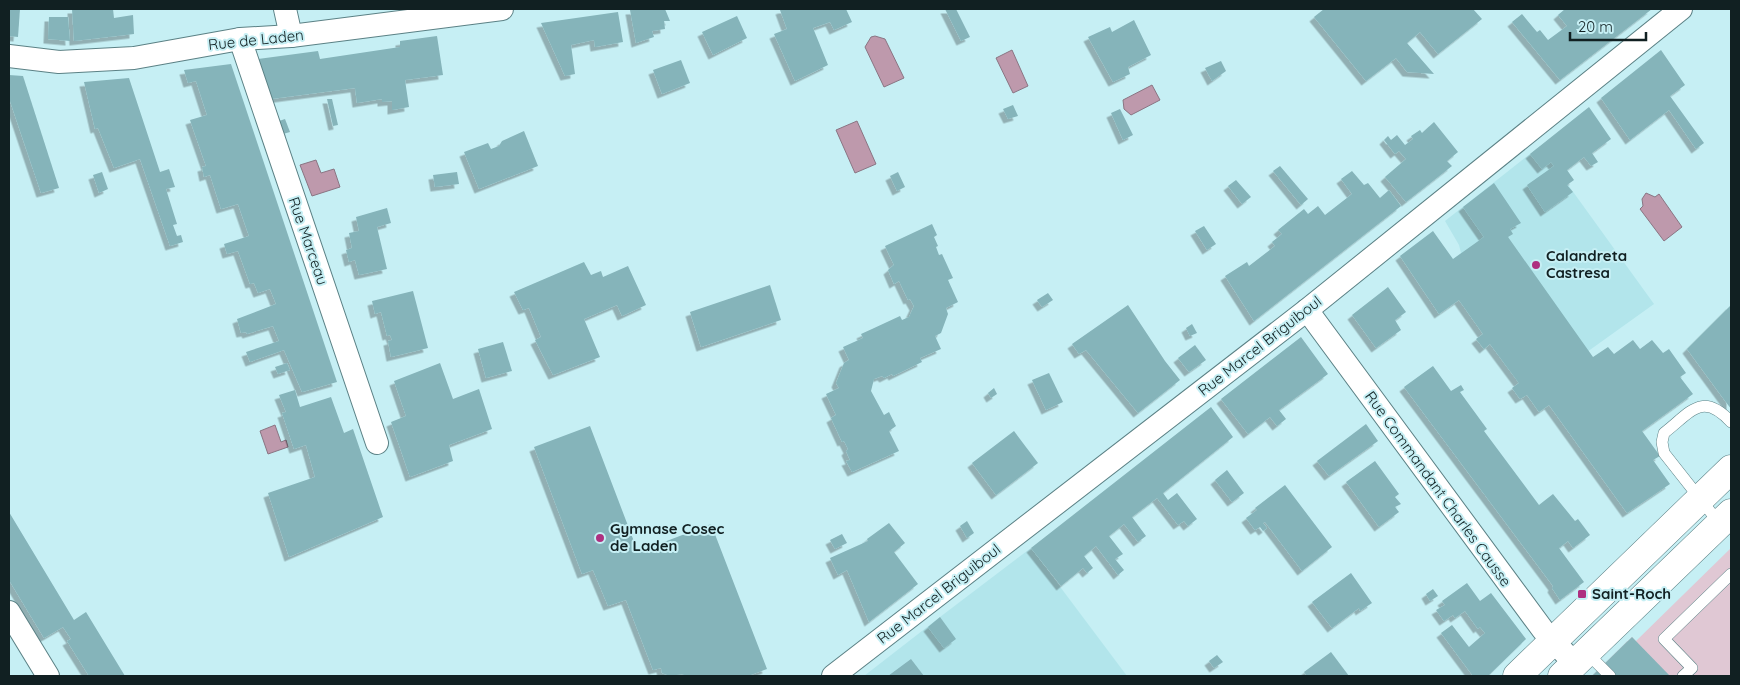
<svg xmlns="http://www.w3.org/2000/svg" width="1740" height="685" font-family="Quicksand,sans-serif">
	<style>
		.built { fill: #b2e5eb }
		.green { fill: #e0c8d4 }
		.water { fill: #be99ac; stroke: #8a7583 }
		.building { fill: #85b4ba; filter: url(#shadow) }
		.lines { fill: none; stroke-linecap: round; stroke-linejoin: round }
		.lane-casing { stroke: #5b8185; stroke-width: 12 }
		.street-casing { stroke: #5b8185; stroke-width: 24 }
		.secondary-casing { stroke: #5b8185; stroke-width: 29 }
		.lane { stroke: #fff; stroke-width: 11 }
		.street { stroke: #fff; stroke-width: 22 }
		.secondary { stroke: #fff; stroke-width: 28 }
		.poi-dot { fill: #ae3080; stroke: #c6eff4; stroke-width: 2 }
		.labels { text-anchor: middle; stroke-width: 4; stroke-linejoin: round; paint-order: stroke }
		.street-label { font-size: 15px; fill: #112022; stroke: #c6eff4 }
		.poi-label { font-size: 15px; font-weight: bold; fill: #112022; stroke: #c6eff4; text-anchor: start }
	</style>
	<defs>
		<filter id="shadow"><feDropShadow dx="-4.5" dy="4.5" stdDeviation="0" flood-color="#0004"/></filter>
	</defs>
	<rect width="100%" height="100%" fill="#c6eff4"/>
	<g class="built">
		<path d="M1540 146 1654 304 1527 395 1438 271 1461 253 1459 245 1445 221Z"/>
		<path d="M1031 548 1127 676H864L940 617Z"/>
	</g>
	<path class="green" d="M1731 548V676H1592L1632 637 1636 641Z"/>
	<g class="water">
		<path d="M875 36 885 39 904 78 884 87 865 47 871 37Z"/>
		<path d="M1012 50 1028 86 1013 93 996 58Z"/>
		<path d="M1152 85 1160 100 1131 115 1124 109 1123 100Z"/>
		<path d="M857 121 876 164 855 173 836 130Z"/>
		<path d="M316 160 321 173 334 169 340 187 312 196 300 165Z"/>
		<path d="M1646 193 1655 197 1659 194 1682 227 1664 241 1640 209 1643 206 1642 199Z"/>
		<path d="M275 425 281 442 286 440 288 447 268 454 260 431Z"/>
	</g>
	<g class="building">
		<path d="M9 9H20L18 37 9 36Z"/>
		<path d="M72 9H113L114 18 133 15 134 34 74 41Z"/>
		<path d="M665 9 670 21H664L665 29 652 31 654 37 636 43 630 10Z"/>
		<path d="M783 9H846L852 22 834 30 830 22 813 28 828 65 795 81 774 34 787 29 780 10Z"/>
		<path d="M945 9H956L970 37 961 41Z"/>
		<path d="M1324 9H1473L1482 19 1438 54 1420 32 1407 43 1434 74 1407 72 1396 58 1366 81 1314 17Z"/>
		<path d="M1565 9H1652L1560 80 1512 22 1522 14 1537 32 1540 30 1548 40 1567 26 1558 15Z"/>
		<path d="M618 12 623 42 595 47 594 40 571 45 575 74 565 76 541 23Z"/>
		<path d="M737 16 747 38 713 55 702 32Z"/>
		<path d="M49 17H68L70 41 48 39Z"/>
		<path d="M1134 20 1151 55 1128 67 1130 74 1113 82 1088 37 1110 27 1112 32Z"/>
		<path d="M437 36 443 75 405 80 409 107 392 110V101L382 102V99L357 103 355 88 271 99 258 59 318 51 320 59 400 47V41Z"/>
		<path d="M1661 50 1685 85 1670 96 1704 143 1696 149 1669 110 1630 140 1601 98Z"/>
		<path d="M681 60 690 83 662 94 653 70Z"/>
		<path d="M1221 61 1226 71 1212 81 1205 68Z"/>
		<path d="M231 64 337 382 302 392 284 350 250 362 246 352 279 341 273 326 247 334 246 332 241 333 237 319 276 304 270 289 258 293 254 283 250 284 238 251 227 254 224 244 249 236 238 204 221 209 210 175 204 177 202 167 206 166 190 120 207 115 196 81 188 83 184 70Z"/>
		<path d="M9 75 23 76 59 188 41 193 9 98Z"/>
		<path d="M129 78 160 172 169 169 175 187 166 189 177 224 173 225 177 236 181 235 183 242 170 246 140 159 114 168 98 128 95 129 84 82Z"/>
		<path d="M327 99H332L338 125 333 126Z"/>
		<path d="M1013 105 1018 116 1008 119 1003 109Z"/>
		<path d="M1589 107 1611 139 1592 153 1598 162 1591 166 1584 157 1567 170 1574 180 1567 185 1573 192 1545 212 1527 185 1554 166 1551 162 1542 169 1530 154Z"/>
		<path d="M1120 109 1133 135 1123 140 1111 113Z"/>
		<path d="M285 119 290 132 283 134 279 121Z"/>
		<path d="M1434 122 1458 152 1447 161 1452 166 1406 202 1385 177 1406 159 1399 151 1395 154 1384 140 1388 136 1391 140 1397 135 1405 145 1413 139 1411 136 1420 130 1422 133Z"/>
		<path d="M524 131 538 166 479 189 464 152 488 143 491 149 499 146 502 141Z"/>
		<path d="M1280 166 1308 199 1301 205 1273 171Z"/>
		<path d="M1352 171 1364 185 1368 183 1380 198 1389 190 1401 206 1254 321 1225 276 1247 262 1249 266 1275 246 1272 242 1282 234 1278 230 1304 209 1308 214 1318 206 1325 215 1352 194 1341 179Z"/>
		<path d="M102 172 108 189 99 193 93 175Z"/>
		<path d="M457 172 459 184 435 187 433 175Z"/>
		<path d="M898 172 905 187 897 191 890 176Z"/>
		<path d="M1236 180 1251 197 1242 204 1228 186Z"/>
		<path d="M1494 183 1521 223 1510 229 1513 234 1508 237 1593 357 1608 347 1614 354 1633 340 1640 349 1652 340 1663 353 1669 349 1686 373 1680 377 1693 394 1642 431 1660 456 1653 460 1670 484 1627 513 1549 405 1539 412 1527 395 1520 399 1512 388 1519 383 1490 344 1484 349 1476 339 1483 334 1459 300 1439 314 1400 256 1433 231 1453 259 1484 237 1463 207Z"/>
		<path d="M387 208 391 223 377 227 387 269 359 275 355 260 349 262 346 250 352 248 349 233 359 231 356 217Z"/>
		<path d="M932 224 937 235 934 237 938 246 936 247 939 255 942 254 953 278 948 280 958 302 946 308 948 314 941 333 935 336 941 349 920 358 922 362 893 376 892 374 884 378 882 376 874 379 871 391 884 415 889 412 896 426 889 431 899 451 852 472 846 461 850 460 846 451 848 449 844 441 842 442 831 418 836 415 826 394 839 388 836 383 844 363 849 360 843 347 863 338 861 334 872 329 900 316 902 320 909 317 914 306 910 299 908 300 899 281 894 284 888 270 894 265 885 246Z"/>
		<path d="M1204 226 1216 244 1207 250 1195 231Z"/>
		<path d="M584 262 591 275 601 271 603 277 628 266 646 305 622 316 617 305 584 319 600 357 553 375 535 340 541 337 529 308 523 310 514 292Z"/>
		<path d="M770 285 781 320 701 347 690 312Z"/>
		<path d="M1388 287 1406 312 1395 320 1401 330 1376 348 1352 315Z"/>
		<path d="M413 291 428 348 391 357 388 341 392 340 390 335 387 336 381 312 375 314 372 301Z"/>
		<path d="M1048 293 1053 300 1042 307 1037 300Z"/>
		<path d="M1128 305 1165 361 1180 380 1138 413 1086 350 1079 354 1072 344Z"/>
		<path d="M1731 305V409L1687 349Z"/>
		<path d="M1192 324 1197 333 1190 336 1186 328Z"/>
		<path d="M1301 337 1328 374 1279 410 1286 419 1277 426 1270 417 1248 434 1221 399Z"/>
		<path d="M503 342 512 371 486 378 478 349Z"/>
		<path d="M1195 345 1206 360 1189 372 1178 358Z"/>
		<path d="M287 363 290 370 278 374 275 367Z"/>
		<path d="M440 363 453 399 479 389 492 429 449 445 453 461 410 477 391 422 406 416 394 381Z"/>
		<path d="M1433 366 1451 391 1461 385 1464 390 1460 392 1487 429 1484 431 1539 505 1553 494 1575 521 1578 519 1590 535 1573 548 1568 541 1559 548 1584 582 1560 600 1552 588 1553 586 1404 387Z"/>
		<path d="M1049 373 1063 402 1046 410 1032 380Z"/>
		<path d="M994 388 997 394 991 398 988 393Z"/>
		<path d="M295 390 300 407 331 397 344 433 353 429 383 517 289 557 268 493 315 477 306 445 294 449 282 413 286 412 279 395Z"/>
		<path d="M1211 407 1233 437 1163 493 1168 500 1177 493 1197 519 1188 526 1184 521 1178 525 1157 498 1132 517 1146 536 1138 542 1124 524 1109 536 1123 554 1115 559 1124 570 1118 575 1096 546 1084 556 1093 568 1087 573 1083 568 1061 586 1031 548Z"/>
		<path d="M1366 424 1378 441 1329 476 1317 461Z"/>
		<path d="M590 426 638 552 711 524 767 669 748 676H684L683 674 670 676 662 673 661 668 653 670 626 600 608 606 593 570 582 574 534 447Z"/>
		<path d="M1014 431 1038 463 996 495 972 463Z"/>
		<path d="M1375 461 1399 494 1395 497 1401 504 1395 507 1399 512 1379 527 1346 482Z"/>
		<path d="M1227 470 1244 493 1232 502 1215 480Z"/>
		<path d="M1285 485 1332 547 1302 571 1265 522 1263 523 1267 528 1263 531 1260 527 1255 530 1246 518 1257 510 1255 508Z"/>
		<path d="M9 512 74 620 86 612 125 676H89L67 641 71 639 63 627 44 638 9 580Z"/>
		<path d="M967 521 974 533 967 538 960 526Z"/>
		<path d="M889 523 905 543 894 552 918 584 869 622 847 570 838 575 830 558 868 541 867 539Z"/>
		<path d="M842 534 847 543 835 549 830 540Z"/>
		<path d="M1351 573 1372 603 1360 611 1359 608 1332 628 1312 602Z"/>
		<path d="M1467 583 1480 601 1491 593 1526 639 1488 676H1473L1441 633 1452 625 1469 647 1485 633 1480 627 1478 629 1465 611 1455 618 1453 615 1444 621 1436 610 1445 605 1442 601Z"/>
		<path d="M1433 589 1438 596 1430 601 1426 594Z"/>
		<path d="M940 617 956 639 944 648 928 627Z"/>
		<path d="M1632 637 1670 676H1592Z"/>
		<path d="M1331 652 1349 676H1307L1304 672Z"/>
		<path d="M1217 655 1223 662 1214 668 1209 661Z"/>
		<path d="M911 659 924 676H888Z"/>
	</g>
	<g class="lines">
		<defs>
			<g id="lane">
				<path d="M1720 524 1664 453 1662 442 1664 433C1691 412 1702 391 1731 422"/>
				<path d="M1587 653 1610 676"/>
				<path d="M1683 676 1692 668 1664 639 1731 574"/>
			</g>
			<g id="street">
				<path d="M285 9 291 36"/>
				<path d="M240 39 377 443"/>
				<path d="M9 56 59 62 134 58 240 39 291 36 502 9"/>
				<path d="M1307 310 1543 630 1575 664"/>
				<path d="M9 612 48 676"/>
				<path d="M833 676 1307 310 1681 9"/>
			</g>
			<g id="secondary">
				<path d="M1517 676 1731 469"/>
				<path d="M1562 676 1731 513"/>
			</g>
		</defs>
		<use href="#lane" class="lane-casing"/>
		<use href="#street" class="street-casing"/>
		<use href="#secondary" class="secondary-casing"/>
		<use href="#lane" class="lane"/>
		<use href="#street" class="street"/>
		<use href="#secondary" class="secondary"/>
	</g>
	<g class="poi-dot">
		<circle cx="1536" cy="265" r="5"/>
		<circle cx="600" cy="538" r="5"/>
		<rect x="1577" y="589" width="10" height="10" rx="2.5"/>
	</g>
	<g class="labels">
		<g class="street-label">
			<text transform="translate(256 40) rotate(-6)" y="5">Rue de Laden</text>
			<text transform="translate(308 241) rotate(71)" y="5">Rue Marceau</text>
			<text transform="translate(1260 346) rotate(-38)" y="5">Rue Marcel Briguiboul</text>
			<text transform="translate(1438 489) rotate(54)" y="5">Rue Commandant Charles Causse</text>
			<text transform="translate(939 594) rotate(-38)" y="5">Rue Marcel Briguiboul</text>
		</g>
		<g class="poi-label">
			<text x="1546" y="261">Calandreta<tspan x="1546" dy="17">Castresa</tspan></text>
			<text x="610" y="534">Gymnase Cosec<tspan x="610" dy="17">de Laden</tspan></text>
			<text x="1592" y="599">Saint-Roch</text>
		</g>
	</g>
	<rect width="1740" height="685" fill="none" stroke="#112022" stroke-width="20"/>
	<path d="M1570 32v8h76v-8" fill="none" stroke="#112022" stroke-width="2.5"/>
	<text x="1578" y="32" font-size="15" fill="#112022" stroke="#c6eff4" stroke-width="4" paint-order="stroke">20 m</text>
</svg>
